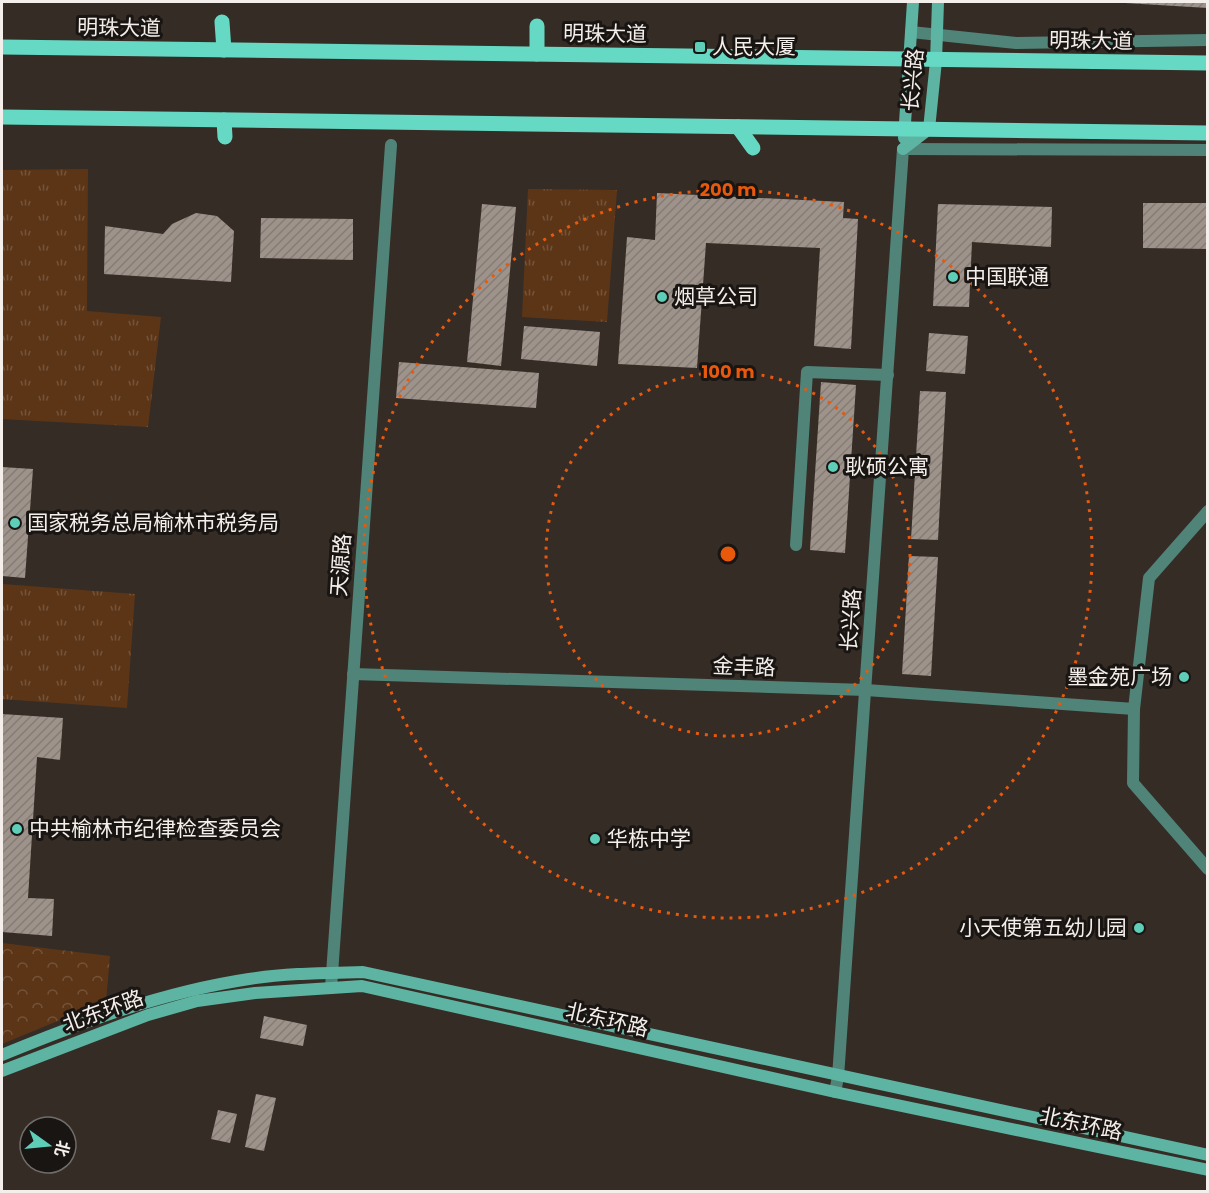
<svg xmlns="http://www.w3.org/2000/svg" width="1209" height="1193" font-family="Poppins,'Noto Sans SC',sans-serif">
	<style>
		.grass { fill: url(#grass-tufts) }
		.park { fill: url(#park-crowns) }
		.building { fill: url(#building-hatch) }
		.lines { fill: none; stroke-linecap: round; stroke-linejoin: round }
		.minor { stroke: #508478; stroke-width: 12 }
		.tertiary { stroke: #508478; stroke-width: 12 }
		.secondary { stroke: #5db4a2; stroke-width: 12 }
		.primary { stroke: #65d9c3; stroke-width: 15 }
		.ring { fill: none; stroke: #e8590c; stroke-width: 3; stroke-dasharray: 3 6 }
		.poi-dot { fill: #5eceb8; stroke: #191512; stroke-width: 2 }
		.labels { text-anchor: middle; stroke-width: 6; stroke-linejoin: round; paint-order: stroke }
		.street-label { font-size: 21px; fill: #f5efeb; stroke: #191512 }
		.poi-label { font-size: 21px; fill: #f5efeb; stroke: #191512; text-anchor: start }
		.centre { fill: #e8590c; stroke: #191512; stroke-width: 3 }
		.ring-label { font-size: 18px; text-anchor: middle; font-weight: bold; fill: #e8590c; stroke: #191512; stroke-width: 6; stroke-linejoin: round; paint-order: stroke }
	</style>
	<defs>
		<pattern id="grass-tufts" width="24" height="20" patternUnits="userSpaceOnUse" patternTransform="scale(1.5)"><rect width="24" height="20" fill="#5c3517"/><path d="M3 7l-1-3M5 7V3M7 7l1-3M15 17l-1-3M17 17v-4M19 17l1-3" fill="none" stroke="#745339"/></pattern>
		<pattern id="park-crowns" width="20" height="18" patternUnits="userSpaceOnUse" patternTransform="scale(1.5)"><rect width="20" height="18" fill="#5c3517"/><path d="M2 6a3 3 0 1 1 6 0M12 15a3 3 0 1 1 6 0" fill="none" stroke="#745339"/></pattern>
		<pattern id="building-hatch" width="6" height="6" patternUnits="userSpaceOnUse" patternTransform="scale(1.5)"><rect width="6" height="6" fill="#9e938b"/><path d="M-1 1l2-2M0 6l6-6M5 7l2-2" fill="none" stroke="#857c76"/></pattern>
	</defs>
	<rect width="100%" height="100%" fill="#352c26"/>
	<g class="grass">
		<path d="M88 169 87 311 161 317 148 427 2 419V170Z"/>
		<path d="M528 189 617 190 607 322 522 317Z"/>
		<path d="M2 584 135 594 127 708 2 699Z"/>
	</g>
	<path class="park" d="M2 943 110 956 106 1001 2 1044Z"/>
	<g class="building">
		<path d="M1125 2H1208V8L1125 3Z"/>
		<path d="M657 193 844 202 843 218 858 219 851 349 814 346 820 248 706 243 697 368 618 364 627 237 655 240Z"/>
		<path d="M1143 203H1208V249L1143 248Z"/>
		<path d="M482 204 516 207 501 366 467 362Z"/>
		<path d="M938 204 1052 207 1051 247 972 242 969 307 933 306Z"/>
		<path d="M196 213 217 216 234 231 231 282 104 274 105 226 163 234 172 224Z"/>
		<path d="M261 218 353 219V260L260 258Z"/>
		<path d="M524 326 600 332 597 366 521 359Z"/>
		<path d="M929 333 968 336 965 374 926 371Z"/>
		<path d="M399 362 539 373 536 408 396 398Z"/>
		<path d="M821 382 856 385 845 553 810 550Z"/>
		<path d="M920 391 946 392 938 540 911 539Z"/>
		<path d="M2 467 33 469 25 578 2 576Z"/>
		<path d="M909 556 938 557 931 676 902 674Z"/>
		<path d="M2 714 63 718 60 760 37 757 28 898 54 899 52 936 2 932Z"/>
		<path d="M264 1016 307 1025 303 1046 260 1038Z"/>
		<path d="M256 1094 276 1098 264 1151 245 1147Z"/>
		<path d="M218 1110 237 1114 230 1143 211 1139Z"/>
	</g>
	<g class="lines">
		<g class="minor">
			<path d="M911 32 1016 43 1208 40"/>
			<path d="M903 149 1208 150"/>
			<path d="M1208 511 1149 578 1134 709 1133 783 1208 869"/>
			<path d="M796 545 807 372 888 375"/>
			<path d="M353 674 866 690 1134 709"/>
			<path d="M331 988 391 145"/>
		</g>
		<path class="tertiary" d="M835 1092 838 1077 903 149"/>
		<g class="secondary">
			<path d="M904 138 913 2"/>
			<path d="M903 149 929 129 936 61 938 2"/>
			<path d="M2 1055C82 1022 163 992 249 979 287 973 325 973 363 972L1208 1155"/>
			<path d="M2 1071 148 1015 197 1001 255 993 362 986 835 1092 1208 1170"/>
		</g>
		<g class="primary">
			<path d="M222 22 224 50"/>
			<path d="M2 47 1208 63"/>
			<path d="M537 54V26"/>
			<path d="M2 117 1208 133"/>
			<path d="M224 120 225 137"/>
			<path d="M738 127 753 148"/>
		</g>
	</g>
	<g class="ring">
		<circle cx="728" cy="554" r="182"/>
		<circle cx="728" cy="554" r="364"/>
	</g>
	<g class="poi-dot">
		<rect x="694" y="41" width="12" height="12" rx="3"/>
		<circle cx="953" cy="277" r="6"/>
		<circle cx="662" cy="297" r="6"/>
		<circle cx="833" cy="467" r="6"/>
		<circle cx="15" cy="523" r="6"/>
		<circle cx="1184" cy="677" r="6"/>
		<circle cx="17" cy="829" r="6"/>
		<circle cx="595" cy="839" r="6"/>
		<circle cx="1139" cy="928" r="6"/>
	</g>
	<g class="labels">
		<g class="street-label">
			<text transform="translate(119 28) rotate(1)" y="7">明珠大道</text>
			<text transform="translate(605 34) rotate(1)" y="7">明珠大道</text>
			<text transform="translate(1091 41) rotate(1)" y="7">明珠大道</text>
			<text transform="translate(913 80) rotate(-85)" y="7">长兴路</text>
			<text transform="translate(341 565) rotate(-86)" y="7">天源路</text>
			<text transform="translate(851 620) rotate(-86)" y="7">长兴路</text>
			<text transform="translate(744 667) rotate(2)" y="7">金丰路</text>
			<text transform="translate(103 1011) rotate(-20)" y="7">北东环路</text>
			<text transform="translate(607 1020) rotate(13)" y="7">北东环路</text>
			<text transform="translate(1081 1124) rotate(12)" y="7">北东环路</text>
		</g>
		<g class="poi-label">
			<text x="712" y="54">人民大厦</text>
			<text x="965" y="284">中国联通</text>
			<text x="674" y="304">烟草公司</text>
			<text x="845" y="474">耿硕公寓</text>
			<text x="27" y="530">国家税务总局榆林市税务局</text>
			<text x="1172" y="684" text-anchor="end">墨金苑广场</text>
			<text x="29" y="836">中共榆林市纪律检查委员会</text>
			<text x="607" y="846">华栋中学</text>
			<text x="1127" y="935" text-anchor="end">小天使第五幼儿园</text>
		</g>
	</g>
	<circle cx="728" cy="554" r="9" class="centre"/>
	<g class="ring-label">
		<text x="728" y="196">200 m</text>
		<text x="728" y="378">100 m</text>
	</g>
	<rect width="1209" height="1193" fill="none" stroke="#f5efeb" stroke-width="6"/>
	<g transform="translate(48 1145) rotate(105)"><circle r="28" fill="#191512" stroke="#716c69" stroke-width="1.5"/>
	<path d="M0-4.5L10 22L0 15L-10 22Z" fill="#5eceb8"/>
	<text y="-9" font-size="16" font-weight="bold" text-anchor="middle" fill="#f5efeb">北</text>
	</g>
</svg>
